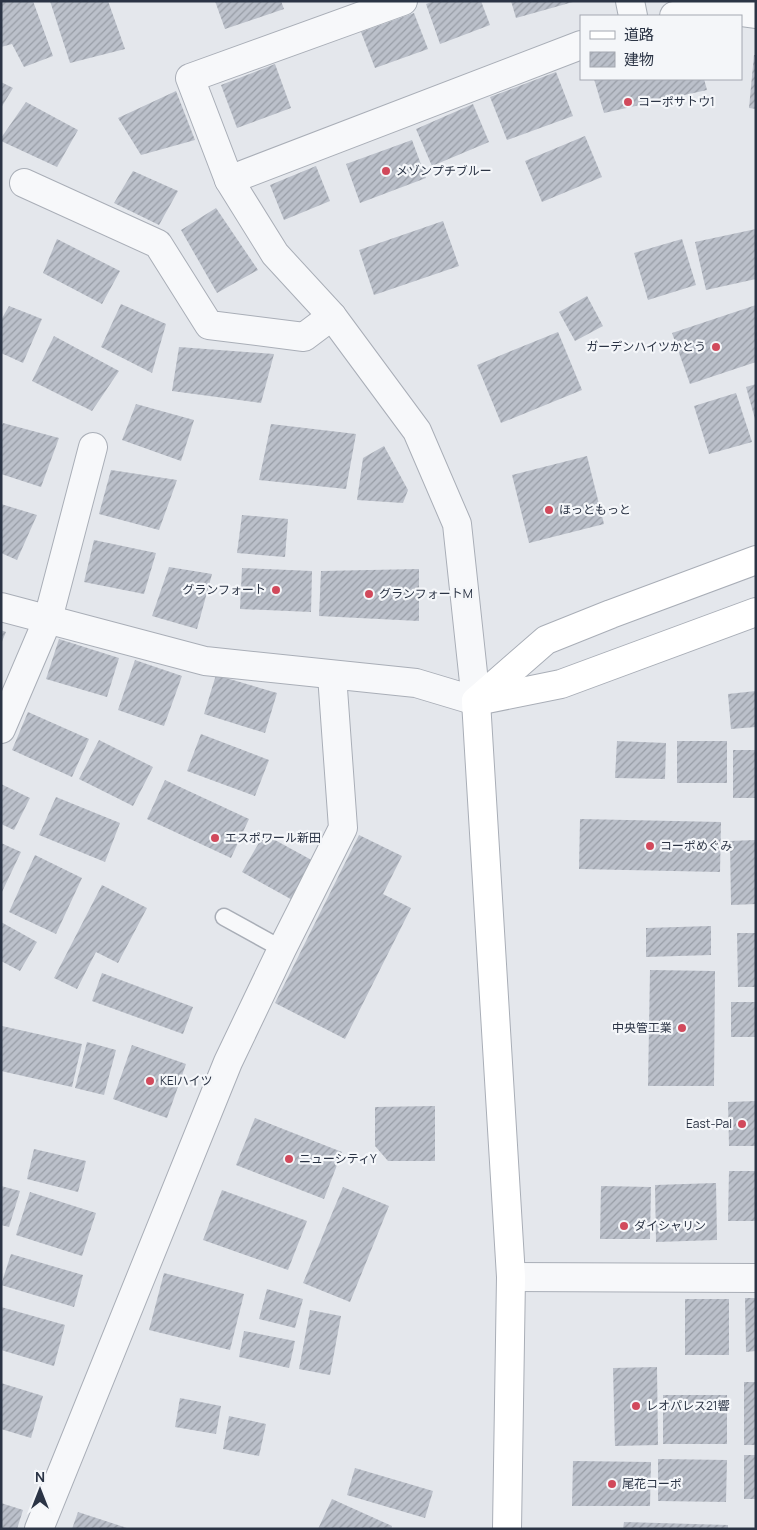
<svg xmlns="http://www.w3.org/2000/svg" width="757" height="1530" font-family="Manrope,'Noto Sans JP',sans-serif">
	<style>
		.building { fill: url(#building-hatch) }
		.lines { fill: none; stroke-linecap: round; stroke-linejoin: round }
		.lane-casing { stroke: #a9aeb7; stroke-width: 19 }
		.street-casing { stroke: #a9aeb7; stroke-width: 30 }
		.secondary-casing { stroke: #a9aeb7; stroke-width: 30 }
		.lane { stroke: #f7f8fa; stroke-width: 16 }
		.street { stroke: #f7f8fa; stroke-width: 28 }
		.secondary { stroke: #fff; stroke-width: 28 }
		.poi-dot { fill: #d1495b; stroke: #f4f6f9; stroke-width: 2 }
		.labels { text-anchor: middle; stroke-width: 4.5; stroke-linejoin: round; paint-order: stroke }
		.poi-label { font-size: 12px; fill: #2b3445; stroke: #f4f6f9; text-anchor: start }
	</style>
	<defs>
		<pattern id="building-hatch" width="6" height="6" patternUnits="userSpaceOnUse" patternTransform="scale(1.25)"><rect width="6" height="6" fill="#bbc0ca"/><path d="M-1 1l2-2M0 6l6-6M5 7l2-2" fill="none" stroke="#989da6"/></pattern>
	</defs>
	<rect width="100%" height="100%" fill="#e4e7ec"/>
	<g class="building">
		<path d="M1 1H33L53 56 24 67 12 44 1 47Z"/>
		<path d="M50 1H108L125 49 70 63Z"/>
		<path d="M215 1H281L284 9 225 29Z"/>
		<path d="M434 1H481L490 25 440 44 426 4Z"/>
		<path d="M511 1H573V2L516 18Z"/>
		<path d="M414 13 428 49 375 68 361 32Z"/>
		<path d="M754 55H756V109L749 108Z"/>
		<path d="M275 64 291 108 237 128 221 85Z"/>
		<path d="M556 72 573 116 507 140 490 97Z"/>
		<path d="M594 79H704L707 90 604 113Z"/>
		<path d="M1 82 13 88 1 108Z"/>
		<path d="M176 91 195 140 141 155 118 118Z"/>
		<path d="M26 102 78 130 57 167 1 141V138Z"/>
		<path d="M473 104 489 142 432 166 416 129Z"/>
		<path d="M585 136 602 177 542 202 525 161Z"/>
		<path d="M412 140 426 178 360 203 346 164Z"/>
		<path d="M316 166 330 201 284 220 270 185Z"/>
		<path d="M133 171 178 191 159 225 114 203Z"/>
		<path d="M216 208 258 270 217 293 181 230Z"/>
		<path d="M443 221 459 266 374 295 359 250Z"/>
		<path d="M756 229V279L706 290 695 242Z"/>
		<path d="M57 239 120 271 102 304 43 273Z"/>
		<path d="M682 239 696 285 648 300 634 253Z"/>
		<path d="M587 296 603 326 575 341 559 312Z"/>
		<path d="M121 304 166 324 152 373 101 347Z"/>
		<path d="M756 305V362L690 384 672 333Z"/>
		<path d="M9 306 42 319 23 363 1 353V320Z"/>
		<path d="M558 332 582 390 501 423 477 365Z"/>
		<path d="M54 336 119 371 92 411 32 381Z"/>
		<path d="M179 347 274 354 261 403 172 391Z"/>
		<path d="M756 384V419H755L746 387Z"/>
		<path d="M736 393 752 442 709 454 694 406Z"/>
		<path d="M136 404 194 420 181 461 122 440Z"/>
		<path d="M3 423 59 438 41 487 1 474V427Z"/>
		<path d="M271 424 356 434 346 489 259 480Z"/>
		<path d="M384 446 408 490 403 503 357 500 363 458Z"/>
		<path d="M587 456 604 524 529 543 512 475Z"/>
		<path d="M111 470 177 480 159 530 99 514Z"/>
		<path d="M1 504 37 515 17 560 1 553Z"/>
		<path d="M242 515 288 519 285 557 237 553Z"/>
		<path d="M94 540 156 553 144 594 84 582Z"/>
		<path d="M169 567 212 574 197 629 152 616Z"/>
		<path d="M242 568 312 571 311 612 240 609Z"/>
		<path d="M419 569V621L319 616 321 571Z"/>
		<path d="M1 630 6 632 1 644Z"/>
		<path d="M59 639 119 658 107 697 46 679Z"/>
		<path d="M135 660 182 676 164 726 118 710Z"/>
		<path d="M216 675 277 693 265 733 204 714Z"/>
		<path d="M756 691V727L731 729 728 694Z"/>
		<path d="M28 712 89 739 72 777 12 750Z"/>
		<path d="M201 734 269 760 255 796 187 771Z"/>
		<path d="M99 740 153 767 133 806 79 779Z"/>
		<path d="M617 741 666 743 665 779 615 778Z"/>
		<rect x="677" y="741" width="50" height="42"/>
		<rect x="733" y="750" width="23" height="48"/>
		<path d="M165 780 249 819 231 858 147 819Z"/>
		<path d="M1 784 30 798 14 830 1 824Z"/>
		<path d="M56 797 120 823 105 862 39 835Z"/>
		<path d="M580 819 721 822 720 872 579 869Z"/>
		<path d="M264 834 317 863 296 902 242 872Z"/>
		<path d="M359 835 402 856 383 894 411 908 345 1039 275 1003Z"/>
		<path d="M756 840V904L731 905 730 841Z"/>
		<path d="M1 843 21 852 1 894Z"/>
		<path d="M35 855 82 878 56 934 9 912Z"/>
		<path d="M102 885 147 908 118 963 96 952 77 989 54 978Z"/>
		<path d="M1 922 37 942 20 971 1 961Z"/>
		<path d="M711 926V955L646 957V928Z"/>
		<path d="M737 933H756V987H738Z"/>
		<path d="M650 970 715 971 714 1086H648Z"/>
		<path d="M102 973 193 1007 183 1034 92 1001Z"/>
		<rect x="731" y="1002" width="25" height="35"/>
		<path d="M2 1026 82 1044 72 1087 1 1071Z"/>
		<path d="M87 1042 116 1050 104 1095 75 1088Z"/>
		<path d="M132 1045 186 1064 167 1118 113 1099Z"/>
		<path d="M756 1101V1146H729L728 1102Z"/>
		<path d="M435 1106V1161H388L375 1146V1107Z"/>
		<path d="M255 1118 342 1152 324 1199 236 1165Z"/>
		<path d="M34 1149 86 1161 78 1192 27 1179Z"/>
		<path d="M729 1171H756V1221H728Z"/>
		<path d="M716 1183 717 1240 656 1242 655 1185Z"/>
		<path d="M1 1186 20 1191 9 1227 1 1225Z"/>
		<path d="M601 1186 651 1187 650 1239H600Z"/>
		<path d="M343 1187 389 1206 350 1302 303 1283Z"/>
		<path d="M222 1190 307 1221 288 1270 203 1240Z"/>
		<path d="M30 1192 96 1213 82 1256 16 1235Z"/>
		<path d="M11 1254 83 1275 74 1307 1 1285Z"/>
		<path d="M164 1273 244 1294 230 1350 149 1330Z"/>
		<path d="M267 1289 303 1299 295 1328 259 1319Z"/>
		<path d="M745 1298H756V1351L746 1352Z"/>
		<rect x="685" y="1299" width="44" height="56"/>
		<path d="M1 1307 65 1325 54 1366 1 1350Z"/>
		<path d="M310 1310 341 1316 330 1375 299 1369Z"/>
		<path d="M244 1331 295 1341 289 1368 239 1357Z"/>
		<path d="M657 1367 658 1445 615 1446 613 1368Z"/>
		<rect x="744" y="1382" width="12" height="63"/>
		<path d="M1 1383 43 1396 31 1438 1 1429Z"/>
		<rect x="663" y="1395" width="64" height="49"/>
		<path d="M180 1398 221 1406 216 1434 175 1427Z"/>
		<path d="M229 1416 266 1424 259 1456 223 1449Z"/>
		<rect x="744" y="1455" width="12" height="44"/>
		<path d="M658 1459 727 1460 726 1502 658 1501Z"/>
		<path d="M573 1461 651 1462 650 1506H572Z"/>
		<path d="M355 1468 433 1491 425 1518 347 1495Z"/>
		<path d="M332 1499 392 1526 391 1529H318Z"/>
		<path d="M1 1503 23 1510 17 1529H1Z"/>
		<path d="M78 1512 127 1528V1529H72Z"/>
		<path d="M624 1522 728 1525V1529H623Z"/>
	</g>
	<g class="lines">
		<defs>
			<path id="lane" d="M224 917 282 949"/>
			<g id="street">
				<path d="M630 1 633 16"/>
				<path d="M674 16C700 11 730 9 756 14"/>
				<path d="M229 180 581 45"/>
				<path d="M24 183 158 244 209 325 304 337 332 316"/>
				<path d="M1 607 205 661 416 683 476 701 457 524 417 431 332 316 275 254 229 180 190 78 403 1"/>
				<path d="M1 729 48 619 93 447"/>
				<path d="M511 1277 756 1278"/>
				<path d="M39 1529 228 1062 282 949 343 828 332 675"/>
			</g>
			<g id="secondary">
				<path d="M476 701 511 1277 507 1529"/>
				<path d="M476 701 546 640 611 614 756 560"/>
				<path d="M477 701 561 684 756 612"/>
			</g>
		</defs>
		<use href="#lane" class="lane-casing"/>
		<use href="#street" class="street-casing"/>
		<use href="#secondary" class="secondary-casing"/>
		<use href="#lane" class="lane"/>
		<use href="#street" class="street"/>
		<use href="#secondary" class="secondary"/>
	</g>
	<g class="poi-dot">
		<circle cx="628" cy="102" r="5"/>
		<circle cx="386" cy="171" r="5"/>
		<circle cx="716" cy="347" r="5"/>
		<circle cx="549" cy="510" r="5"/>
		<circle cx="276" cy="590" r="5"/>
		<circle cx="369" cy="594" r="5"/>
		<circle cx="215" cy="838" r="5"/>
		<circle cx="650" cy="846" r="5"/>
		<circle cx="682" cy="1028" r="5"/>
		<circle cx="150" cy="1081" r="5"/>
		<circle cx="742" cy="1124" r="5"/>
		<circle cx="289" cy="1159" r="5"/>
		<circle cx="624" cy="1226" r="5"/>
		<circle cx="636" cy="1406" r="5"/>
		<circle cx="612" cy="1484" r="5"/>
	</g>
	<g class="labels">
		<g class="poi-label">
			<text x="638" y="106">コーポサトウ1</text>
			<text x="396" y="175">メゾンプチブルー</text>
			<text x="706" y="351" text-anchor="end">ガーデンハイツかとう</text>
			<text x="559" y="514">ほっともっと</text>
			<text x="266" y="594" text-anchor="end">グランフォート</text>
			<text x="379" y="598">グランフォートM</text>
			<text x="225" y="842">エスポワール新田</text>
			<text x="660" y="850">コーポめぐみ</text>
			<text x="672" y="1032" text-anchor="end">中央管工業</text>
			<text x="160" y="1085">KEIハイツ</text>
			<text x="732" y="1128" text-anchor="end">East-Pal</text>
			<text x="299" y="1163">ニューシティY</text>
			<text x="634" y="1230">ダイシャリン</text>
			<text x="646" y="1410">レオパレス21響</text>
			<text x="622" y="1488">尾花コーポ</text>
		</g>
	</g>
	<rect width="757" height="1530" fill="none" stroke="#2b3445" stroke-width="5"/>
	<rect x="580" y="15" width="162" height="65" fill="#f4f6f9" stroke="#a4a8b1"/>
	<rect x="590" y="31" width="25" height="8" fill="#ffffff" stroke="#a4a8b1"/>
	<text x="624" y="40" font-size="15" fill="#2b3445">道路</text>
	<rect x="590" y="52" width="25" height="15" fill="url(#building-hatch)" stroke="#a4a8b1"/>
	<text x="624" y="65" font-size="15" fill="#2b3445">建物</text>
	<g transform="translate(40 1490)" stroke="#f4f6f9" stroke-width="4" paint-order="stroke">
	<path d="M0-4L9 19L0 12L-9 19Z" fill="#2b3445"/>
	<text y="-8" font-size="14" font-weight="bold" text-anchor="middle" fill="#2b3445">N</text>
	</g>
</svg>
